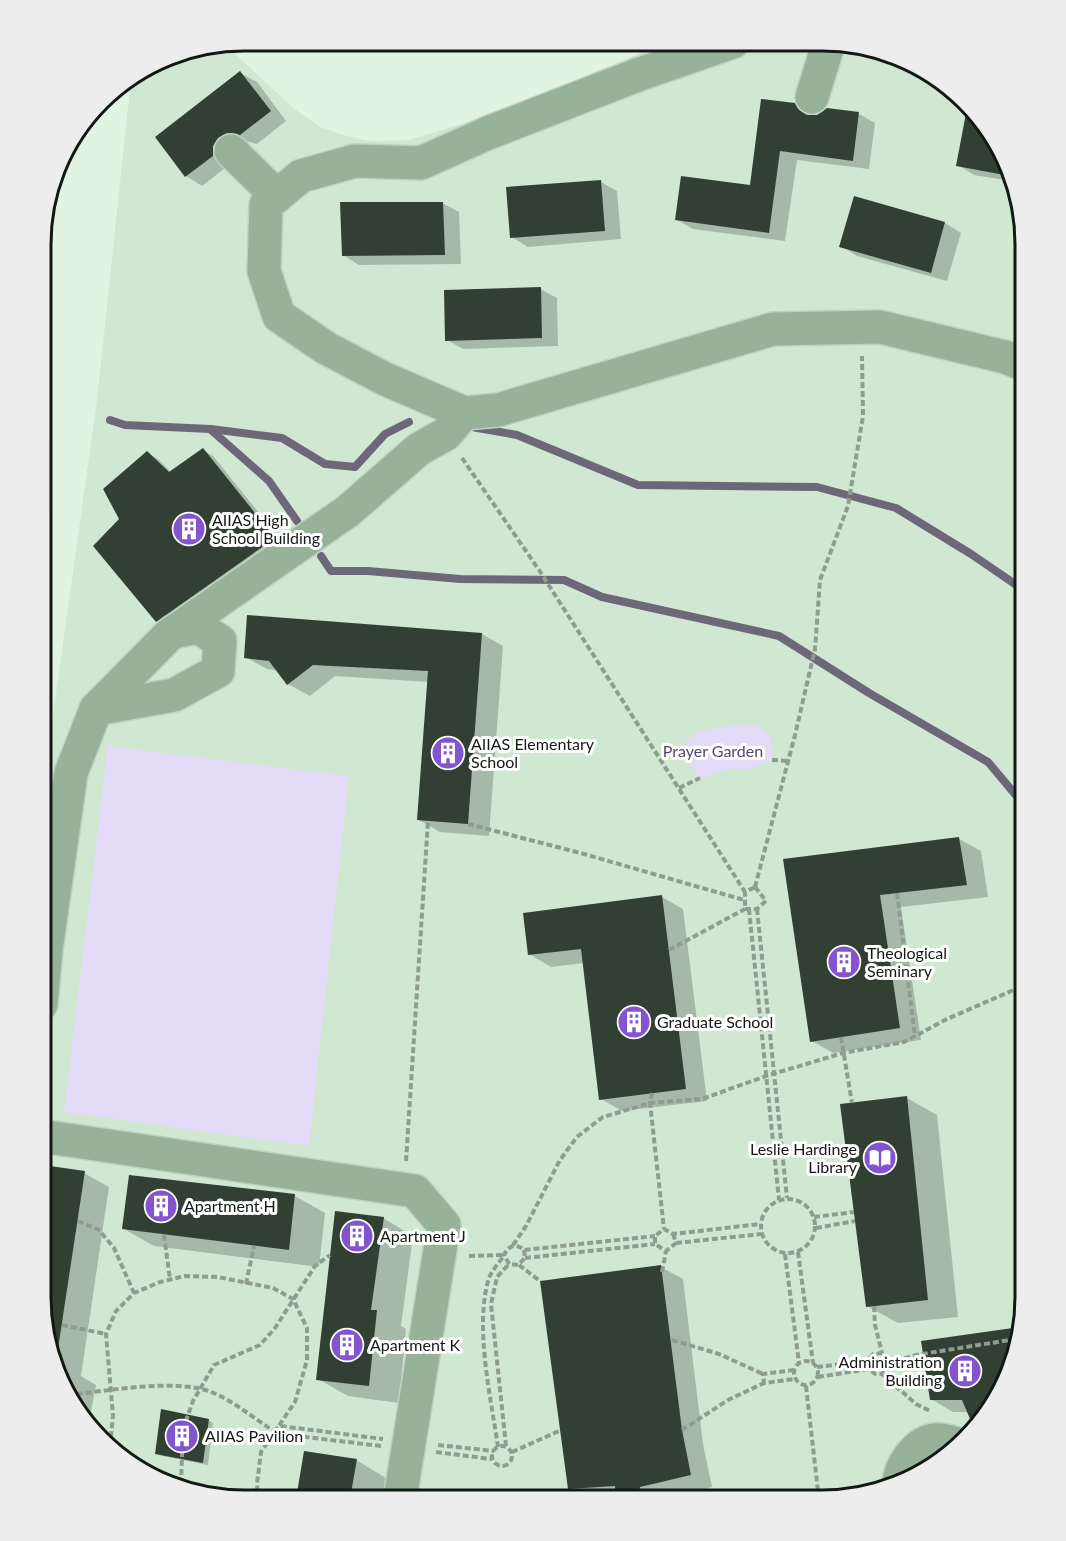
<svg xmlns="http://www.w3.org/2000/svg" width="1066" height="1541" font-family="Lato,sans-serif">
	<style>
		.built { fill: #d0e8d2 }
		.green { fill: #e3dbf7 }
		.shadow { fill: #0003 }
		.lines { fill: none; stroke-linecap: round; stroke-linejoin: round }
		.stream { stroke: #6c687a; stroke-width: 8 }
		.building { fill: #324033 }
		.minor-casing { stroke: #c0d1c1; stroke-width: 36 }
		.path { stroke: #8f9c90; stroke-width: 4; stroke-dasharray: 6 3; stroke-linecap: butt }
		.minor { stroke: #97b299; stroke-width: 33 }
		.labels { text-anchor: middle; stroke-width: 6; stroke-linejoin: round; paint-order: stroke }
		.poi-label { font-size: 16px; fill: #121813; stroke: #fff; text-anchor: start }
		.park-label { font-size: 16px; fill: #554773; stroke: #fff }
		.rim { fill: none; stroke: #121813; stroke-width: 3 }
	</style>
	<rect width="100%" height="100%" fill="#e1f4e2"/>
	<path class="built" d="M667 42H849L946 82 1005 154 1025 243V1311L991 1410 912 1480 823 1500 218 1499 120 1459 61 1387 41 1297V801L97 400 131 79 178 51 225 44 292 107 320 127 346 136 370 141 409 140 493 114Z"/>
	<g class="green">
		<path d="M735 725 759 726 771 738 772 760 750 769H730L700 778 688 763 684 744 697 731Z"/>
		<path d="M108 746 349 776 309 1146 64 1112Z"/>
	</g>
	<g class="shadow">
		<path d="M240 73 257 82 286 121 257 144 244 141 229 165 202 186 186 176Z"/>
		<path d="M794 105 812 117 859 114 875 123 869 169 797 160 785 241 693 229 677 220 751 187Z"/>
		<path d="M1005 154 1011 181 974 175 958 165Z"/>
		<path d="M601 182 617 191 621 239 528 247 512 237Z"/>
		<path d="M855 198 945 223 961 233 947 281 857 256 841 246Z"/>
		<path d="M442 203 459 212 461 264 359 265 343 255Z"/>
		<path d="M540 289 557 298 558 346 463 349 447 340Z"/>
		<path d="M203 450 213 456 285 545 167 627 157 621 121 519 147 453 158 459 171 472Z"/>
		<path d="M482 634 503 646 489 836 440 832 419 820 429 682 335 676 310 696 288 684 279 671 267 669 245 657Z"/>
		<path d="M959 839 981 851 988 897 901 907 921 1040 833 1053 812 1041 785 860Z"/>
		<path d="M662 897 683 909 707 1101 622 1111 601 1099 584 963 551 967 529 954Z"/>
		<path d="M907 1098 937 1115 958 1317 898 1323 867 1306Z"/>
		<path d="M45 1167 84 1173 109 1187 81 1376 96 1385 89 1421 61 1387 40 1297 41 1193Z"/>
		<path d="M130 1176 295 1196 325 1213 319 1267 154 1246 124 1229Z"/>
		<path d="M383 1218 413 1236 401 1326 406 1329 399 1403 348 1396 318 1379Z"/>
		<path d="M661 1267 683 1279 703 1444 712 1487 661 1500H589L569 1488Z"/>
		<path d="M1019 1329 991 1410 978 1422 971 1418 969 1412H953L931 1399 923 1343Z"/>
		<path d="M208 1420 213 1423 208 1465 162 1456 157 1453Z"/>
		<path d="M305 1452 356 1460 386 1478 383 1499H298Z"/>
	</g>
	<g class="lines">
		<g class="stream">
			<path d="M110 420 125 425 210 429 269 481 297 521"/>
			<path d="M472 427 517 435 638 485 817 487 896 508 971 554 1025 591"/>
			<path d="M211 429 282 438 325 464 355 467 385 434 409 422"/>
			<path d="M321 556 331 571H368L460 579 564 580 602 597 779 636 869 693 988 762 1025 806"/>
		</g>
	</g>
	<g class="building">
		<path d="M240 71 271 111 240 135 227 133 218 138 213 146V156L185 177 155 137Z"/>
		<path d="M761 99 795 103 799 110 807 115H817L827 108 859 112 853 161 780 151 769 233 675 220 681 176 750 185Z"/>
		<path d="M967 108 1005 154 1010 176 956 166Z"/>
		<path d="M601 180 605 231 510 238 506 187Z"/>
		<path d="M854 196 945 222 931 273 839 247Z"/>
		<path d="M340 202H443L445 255 342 256Z"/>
		<path d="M541 287 542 338 445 341 444 290Z"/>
		<path d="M203 448 275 538 156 622 93 546 119 519 103 489 147 451 169 472Z"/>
		<path d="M247 615 482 633 468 824 417 820 428 671 313 665 287 685 269 661 244 658Z"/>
		<path d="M959 837 967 885 880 895 900 1028 810 1042 783 859Z"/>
		<path d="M662 895 686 1089 599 1100 581 949 528 955 523 913Z"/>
		<path d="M907 1096 928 1300 866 1307 840 1104Z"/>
		<path d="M43 1165 85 1171 56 1362 40 1297 41 1183Z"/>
		<path d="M129 1175 295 1194 289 1250 122 1229Z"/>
		<path d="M335 1211 384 1217 371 1310H377L369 1386 316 1380Z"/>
		<path d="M661 1265 682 1430 691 1475 640 1487 637 1498 630 1500H616L615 1486 568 1489 540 1281Z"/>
		<path d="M1019 1327 991 1410 973 1426 962 1400H930L921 1341Z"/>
		<path d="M161 1409 209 1419 203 1463 155 1454Z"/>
		<path d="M304 1451 357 1459 350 1499H296Z"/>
	</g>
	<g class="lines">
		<defs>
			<g id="minor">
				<path d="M733 42 640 74 488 133 421 163 355 161 301 176 266 205 264 271 279 316 326 348 385 379 464 413 498 410 773 329 880 327 1005 357 1025 365"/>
				<path d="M812 97 829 42"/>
				<path d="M231 151 277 196"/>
				<path d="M96 709 174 695 218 671 220 641 198 627 173 632"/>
				<path d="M41 1004 46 950 71 773 96 709 168 636 348 511 419 449 446 434 464 413"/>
				<path d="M41 1136 415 1191 444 1225 400 1499"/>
				<path d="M899 1483C900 1466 916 1442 935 1440 940 1439 949 1441 954 1443"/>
			</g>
		</defs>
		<use href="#minor" class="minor-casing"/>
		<g class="path">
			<path d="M462 458 539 570 745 892"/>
			<path d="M772 760 789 761"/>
			<path d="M679 788 700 778"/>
			<path d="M468 824 584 854 744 900"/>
			<path d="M755 887 795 735 815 649 820 580 848 506 863 416 862 356"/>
			<path d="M755 887 766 901 757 909H745V892Z"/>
			<path d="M897 893 915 1036"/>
			<path d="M749 909 779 1200"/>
			<path d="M757 909 787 1198"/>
			<path d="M669 950 745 909"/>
			<path d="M841 1037 852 1103"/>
			<path d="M652 1093 650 1103 664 1229"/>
			<path d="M406 1161 428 821"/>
			<circle cx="788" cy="1226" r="27"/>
			<path d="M814 1217 854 1212"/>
			<path d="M78 1221 99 1230 114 1248 134 1293"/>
			<path d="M816 1228 855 1221"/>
			<path d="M673 1234 676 1243 666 1251 655 1244V1236L664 1229 673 1234 760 1224"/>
			<path d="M164 1235 170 1279"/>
			<path d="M676 1243 761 1234"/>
			<path d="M513 1245 526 1226 560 1160 577 1137 603 1117 650 1103 702 1099 766 1076 843 1053 904 1042 947 1019 1025 985"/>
			<path d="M524 1250 525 1258 518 1265 509 1264 504 1255C509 1245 516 1243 524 1250L655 1236"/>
			<path d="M798 1252 813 1363"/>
			<path d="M785 1254 799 1363"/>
			<path d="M469 1256 504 1255"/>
			<path d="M525 1258 655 1244"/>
			<path d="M519 1265 540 1281"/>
			<path d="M662 1272 666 1251"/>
			<path d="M246 1284 254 1246"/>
			<path d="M874 1306 875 1325 882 1353"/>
			<path d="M62 1325 106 1334"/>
			<path d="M672 1340 719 1354 763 1374"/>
			<circle cx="806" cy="1373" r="12"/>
			<path d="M887 1363 916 1355 1016 1339"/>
			<path d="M817 1367 867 1361 873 1354 882 1353 887 1363 888 1368 882 1374H875L869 1369 867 1361"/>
			<path d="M794 1370 763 1374 764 1383 795 1379"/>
			<path d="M882 1374 916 1404 930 1411"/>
			<path d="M818 1377 869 1369"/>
			<path d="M806 1386 819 1500"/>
			<path d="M68 1395C107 1391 176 1378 211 1392 234 1401 253 1418 274 1431"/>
			<path d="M682 1430 728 1400 764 1383"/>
			<path d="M438 1445 494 1451"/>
			<path d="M110 1446 113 1416 106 1334 116 1311 134 1293 160 1282 185 1276 218 1277 273 1288 293 1299 307 1328V1360L295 1402 261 1452 257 1484 258 1499"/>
			<path d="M381 1446 280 1434 274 1431 280 1426 383 1439"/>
			<path d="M506 1446 491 1304 497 1277 509 1264"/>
			<circle cx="502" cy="1456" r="10"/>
			<path d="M498 1447C491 1398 474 1326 489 1278 492 1270 500 1262 504 1255"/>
			<path d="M436 1452 491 1459"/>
			<path d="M512 1452 559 1431"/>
			<path d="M181 1484 183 1429 193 1401 214 1365 260 1345 275 1328 315 1266 330 1255"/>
		</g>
		<use href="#minor" class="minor"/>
	</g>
	<defs>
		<symbol id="building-disc" viewBox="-11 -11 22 22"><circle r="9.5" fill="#8254cd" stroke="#fff"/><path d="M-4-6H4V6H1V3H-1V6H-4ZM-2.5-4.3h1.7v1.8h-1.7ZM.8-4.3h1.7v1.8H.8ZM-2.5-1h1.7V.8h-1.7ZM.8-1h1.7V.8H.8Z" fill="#fff"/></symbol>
		<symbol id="library-disc" viewBox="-11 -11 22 22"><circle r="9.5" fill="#8254cd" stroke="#fff"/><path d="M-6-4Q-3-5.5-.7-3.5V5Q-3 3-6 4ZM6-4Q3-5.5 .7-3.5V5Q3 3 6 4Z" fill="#fff"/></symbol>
	</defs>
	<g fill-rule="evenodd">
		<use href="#building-disc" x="170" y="510" width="38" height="38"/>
		<use href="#building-disc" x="429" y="734" width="38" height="38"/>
		<use href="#building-disc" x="825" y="943" width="38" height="38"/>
		<use href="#building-disc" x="615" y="1003" width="38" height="38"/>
		<use href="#library-disc" x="861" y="1139" width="38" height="38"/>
		<use href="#building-disc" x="142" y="1187" width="38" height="38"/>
		<use href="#building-disc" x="338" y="1217" width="38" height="38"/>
		<use href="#building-disc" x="328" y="1326" width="38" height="38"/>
		<use href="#building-disc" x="946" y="1352" width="38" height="38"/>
		<use href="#building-disc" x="163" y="1417" width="38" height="38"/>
	</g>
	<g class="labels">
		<g class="poi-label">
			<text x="212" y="526">AIIAS High<tspan x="212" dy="18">School Building</tspan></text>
			<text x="471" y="750">AIIAS Elementary<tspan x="471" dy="18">School</tspan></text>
			<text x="867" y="959">Theological<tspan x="867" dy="18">Seminary</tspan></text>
			<text x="657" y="1028">Graduate School</text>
			<text x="857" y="1155" text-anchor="end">Leslie Hardinge<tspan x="857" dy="18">Library</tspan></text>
			<text x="184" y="1212">Apartment H</text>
			<text x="380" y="1242">Apartment J</text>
			<text x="370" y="1351">Apartment K</text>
			<text x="942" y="1368" text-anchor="end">Administration<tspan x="942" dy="18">Building</tspan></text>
			<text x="205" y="1442">AIIAS Pavilion</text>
		</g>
		<g class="park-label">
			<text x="713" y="757">Prayer Garden</text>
		</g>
	</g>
	<path d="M0 0H1066V1541H0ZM244 51H822A193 193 0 0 1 1015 244V1297A193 193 0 0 1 822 1490H244A193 193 0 0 1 51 1297V244A193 193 0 0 1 244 51Z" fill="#ecedec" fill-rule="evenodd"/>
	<path class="rim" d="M244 51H822A193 193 0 0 1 1015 244V1297A193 193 0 0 1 822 1490H244A193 193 0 0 1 51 1297V244A193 193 0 0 1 244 51Z"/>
</svg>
